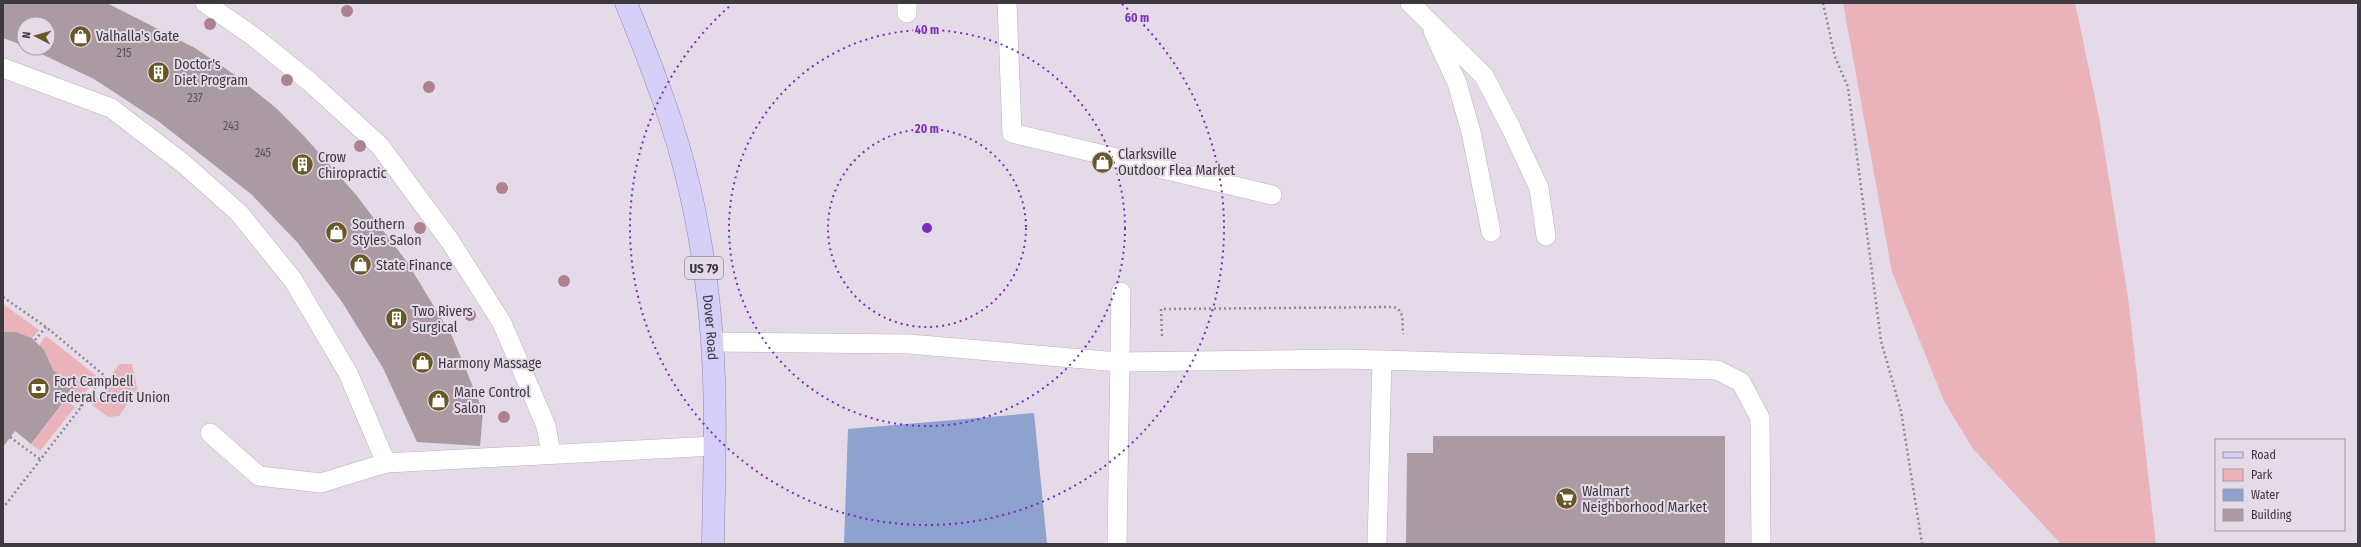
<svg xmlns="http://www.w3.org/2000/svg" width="2361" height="547" font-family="'Fira Sans Condensed',sans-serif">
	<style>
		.green { fill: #e9b3b9 }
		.water { fill: #8da2ce }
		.building { fill: #aa9ba3 }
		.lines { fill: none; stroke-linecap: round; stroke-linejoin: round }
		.lane-casing { stroke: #bcb2bf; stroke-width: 20 }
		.primary-casing { stroke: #8e85b3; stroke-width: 23 }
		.path { stroke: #8f8791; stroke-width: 2.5; stroke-dasharray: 2 3; stroke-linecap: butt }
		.lane { stroke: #fff; stroke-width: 19 }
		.primary { stroke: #d5cef7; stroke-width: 22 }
		.tree { fill: #ad828f }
		.ring { fill: none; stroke: #7b2cbf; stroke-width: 2; stroke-dasharray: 2 4 }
		.labels { text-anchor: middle; stroke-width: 4; stroke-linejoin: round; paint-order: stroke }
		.number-label { font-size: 12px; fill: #595258 }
		.shield { fill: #e4dae8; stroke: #706972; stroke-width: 1 }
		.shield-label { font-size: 13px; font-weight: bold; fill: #3e393f }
		.poi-label { font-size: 14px; fill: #3e393f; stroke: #e4dae8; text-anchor: start }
		.street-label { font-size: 14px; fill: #3e393f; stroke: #e4dae8 }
		.centre { fill: #7b2cbf; stroke: #e4dae8; stroke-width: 2 }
		.ring-label { font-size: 12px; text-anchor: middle; font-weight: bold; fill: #7b2cbf; stroke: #e4dae8; stroke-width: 4; stroke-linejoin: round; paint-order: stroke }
	</style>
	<rect width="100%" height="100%" fill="#e4dae8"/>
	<g class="green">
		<path d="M1843 3H2075L2099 117 2128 297 2156 544H2061L1973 449 1944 401 1892 272Z"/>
		<path d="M3 304 39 330 32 338 16 332H3Z"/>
		<path d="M46 336 98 377 80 399 72 391 75 387 53 370 39 345Z"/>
		<path d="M120 364H132L137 389 119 416 108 417 92 405 113 378 111 375Z"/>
		<path d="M66 400 75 407 40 451 31 444Z"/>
	</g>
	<path class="water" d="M1034 413 1047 544H844L848 429Z"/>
	<g class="building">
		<path d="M3 3H107L195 48 235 75 276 108 304 136 357 196 407 262 452 336 483 411 480 446 417 442 383 368 342 302 297 242 251 194 158 121 94 79 29 48H48V24H24V46L3 38Z"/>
		<path d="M3 332H16L32 338 44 350 53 370 75 387 31 444 15 431 3 447Z"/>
		<path d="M1433 436H1725V544H1406L1407 453H1433Z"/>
	</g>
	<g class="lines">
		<defs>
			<g id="lane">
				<path d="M205 3 254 37 310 82 380 146 450 241 502 323 546 426 551 453"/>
				<path d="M1007 3 1012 133 1272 195"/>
				<path d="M1410 3 1484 76 1511 128 1539 188 1546 236"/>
				<path d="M907 13V3"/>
				<path d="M1433 31 1457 83 1471 132 1491 232"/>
				<path d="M3 68 111 108 184 164 239 213 293 280 348 373 386 463 714 446"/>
				<path d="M712 342 909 344 1119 362 1346 359 1717 370 1741 382 1760 418 1761 544"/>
				<path d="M210 433 259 476 321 483 386 463"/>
				<path d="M1117 544 1121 292"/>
				<path d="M1377 544 1382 360"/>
			</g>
			<g id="primary">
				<path id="s1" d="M626 3C637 30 648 57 658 85 689 166 706 255 712 341 717 409 714 477 713 544"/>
			</g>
		</defs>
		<use href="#lane" class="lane-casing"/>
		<use href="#primary" class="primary-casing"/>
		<g class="path">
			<path d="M1823 3 1835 57 1848 87 1881 341 1901 411 1922 544"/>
			<path d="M3 297 46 327 105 376 3 508"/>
			<path d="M1162 336 1161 309 1393 307C1405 309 1402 323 1403 334"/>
			<path d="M35 340 46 327"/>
			<path d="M69 395 83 407"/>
			<path d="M10 437 41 460"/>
		</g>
		<use href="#lane" class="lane"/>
		<use href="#primary" class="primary"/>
	</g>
	<g class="tree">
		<circle cx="347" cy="11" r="6"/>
		<circle cx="210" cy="24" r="6"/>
		<circle cx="287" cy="80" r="6"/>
		<circle cx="429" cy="87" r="6"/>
		<circle cx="360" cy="146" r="6"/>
		<circle cx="502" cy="188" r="6"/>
		<circle cx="420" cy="228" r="6"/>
		<circle cx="564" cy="281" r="6"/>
		<circle cx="470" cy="315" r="6"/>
		<circle cx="504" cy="417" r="6"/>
	</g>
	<g class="ring">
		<circle cx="927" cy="228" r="99"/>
		<circle cx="927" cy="228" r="198"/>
		<path d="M1122 4A297 297 0 1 1 732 4"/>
	</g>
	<defs>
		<symbol id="shop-disc" viewBox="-11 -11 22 22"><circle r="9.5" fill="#695826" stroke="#e4dae8"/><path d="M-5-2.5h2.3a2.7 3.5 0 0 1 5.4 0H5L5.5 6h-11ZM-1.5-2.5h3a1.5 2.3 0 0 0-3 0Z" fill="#fff"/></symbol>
		<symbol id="building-disc" viewBox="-11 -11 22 22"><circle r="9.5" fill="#695826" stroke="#e4dae8"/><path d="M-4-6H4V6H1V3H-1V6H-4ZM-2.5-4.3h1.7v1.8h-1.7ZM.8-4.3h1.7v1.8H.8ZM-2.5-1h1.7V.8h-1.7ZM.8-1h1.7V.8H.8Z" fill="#fff"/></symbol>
		<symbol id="bank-disc" viewBox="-11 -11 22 22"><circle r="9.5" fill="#695826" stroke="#e4dae8"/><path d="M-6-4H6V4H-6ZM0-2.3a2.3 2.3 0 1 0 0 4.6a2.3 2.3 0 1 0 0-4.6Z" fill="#fff"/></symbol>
		<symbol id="supermarket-disc" viewBox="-11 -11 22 22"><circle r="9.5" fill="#695826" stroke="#e4dae8"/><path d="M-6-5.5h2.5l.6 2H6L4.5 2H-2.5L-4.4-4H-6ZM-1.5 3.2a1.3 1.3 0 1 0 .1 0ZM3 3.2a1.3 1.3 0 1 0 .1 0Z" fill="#fff"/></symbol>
	</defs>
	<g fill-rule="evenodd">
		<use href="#shop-disc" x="68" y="24" width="25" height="25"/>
		<use href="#building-disc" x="146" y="60" width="25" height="25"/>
		<use href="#shop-disc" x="1090" y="150" width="25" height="25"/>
		<use href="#building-disc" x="290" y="152" width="25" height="25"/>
		<use href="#shop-disc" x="324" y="220" width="25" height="25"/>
		<use href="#shop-disc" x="348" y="252" width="25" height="25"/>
		<use href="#building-disc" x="384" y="306" width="25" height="25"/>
		<use href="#shop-disc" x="410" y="350" width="25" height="25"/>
		<use href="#bank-disc" x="26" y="376" width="25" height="25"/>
		<use href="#shop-disc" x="426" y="388" width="25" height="25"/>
		<use href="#supermarket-disc" x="1554" y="486" width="25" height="25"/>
	</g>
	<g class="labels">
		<g class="number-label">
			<text x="124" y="57">215</text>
			<text x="195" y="102">237</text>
			<text x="231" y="130">243</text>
			<text x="263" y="157">245</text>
		</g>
		<rect class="shield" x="685" y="257" width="38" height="22" rx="3"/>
		<g class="shield-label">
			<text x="704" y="273">US 79</text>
		</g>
		<g class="poi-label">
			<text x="96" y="41">Valhalla's Gate</text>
			<text x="174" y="69">Doctor's<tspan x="174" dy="16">Diet Program</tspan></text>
			<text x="1118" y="159">Clarksville<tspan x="1118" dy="16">Outdoor Flea Market</tspan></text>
			<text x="318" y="162">Crow<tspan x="318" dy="16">Chiropractic</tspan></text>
			<text x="352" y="229">Southern<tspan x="352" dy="16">Styles Salon</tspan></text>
			<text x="376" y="270">State Finance</text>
			<text x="412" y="316">Two Rivers<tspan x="412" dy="16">Surgical</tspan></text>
			<text x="438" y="368">Harmony Massage</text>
			<text x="54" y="386">Fort Campbell<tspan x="54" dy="16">Federal Credit Union</tspan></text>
			<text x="454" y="397">Mane Control<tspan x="454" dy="16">Salon</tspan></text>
			<text x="1582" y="496">Walmart<tspan x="1582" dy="16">Neighborhood Market</tspan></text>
		</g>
		<g class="street-label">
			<text dy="5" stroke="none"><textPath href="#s1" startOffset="337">Dover Road</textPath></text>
		</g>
	</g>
	<circle cx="927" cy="228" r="6" class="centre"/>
	<g class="ring-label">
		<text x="1137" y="22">60 m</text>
		<text x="927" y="34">40 m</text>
		<text x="927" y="133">20 m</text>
	</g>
	<rect width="2361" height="547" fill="none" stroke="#3e393f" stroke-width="8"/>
	<rect x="2215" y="439" width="130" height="92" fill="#e4dae8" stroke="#a29aa4"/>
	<rect x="2223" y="452" width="20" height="6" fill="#d5cef7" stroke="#a29aa4"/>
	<text x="2251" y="459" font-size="12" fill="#3e393f">Road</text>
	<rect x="2223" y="469" width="20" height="12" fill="#e9b3b9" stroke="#a29aa4"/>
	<text x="2251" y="479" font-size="12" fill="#3e393f">Park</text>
	<rect x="2223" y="489" width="20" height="12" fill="#8da2ce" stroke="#a29aa4"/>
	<text x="2251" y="499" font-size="12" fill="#3e393f">Water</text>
	<rect x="2223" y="509" width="20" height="12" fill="#aa9ba3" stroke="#a29aa4"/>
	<text x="2251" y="519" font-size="12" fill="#3e393f">Building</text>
	<g transform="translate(36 36) rotate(276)"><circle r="19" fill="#e4dae8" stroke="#a29aa4"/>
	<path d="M0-3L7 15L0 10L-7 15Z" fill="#695826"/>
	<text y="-6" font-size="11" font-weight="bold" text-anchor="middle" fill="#3e393f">N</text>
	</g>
</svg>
